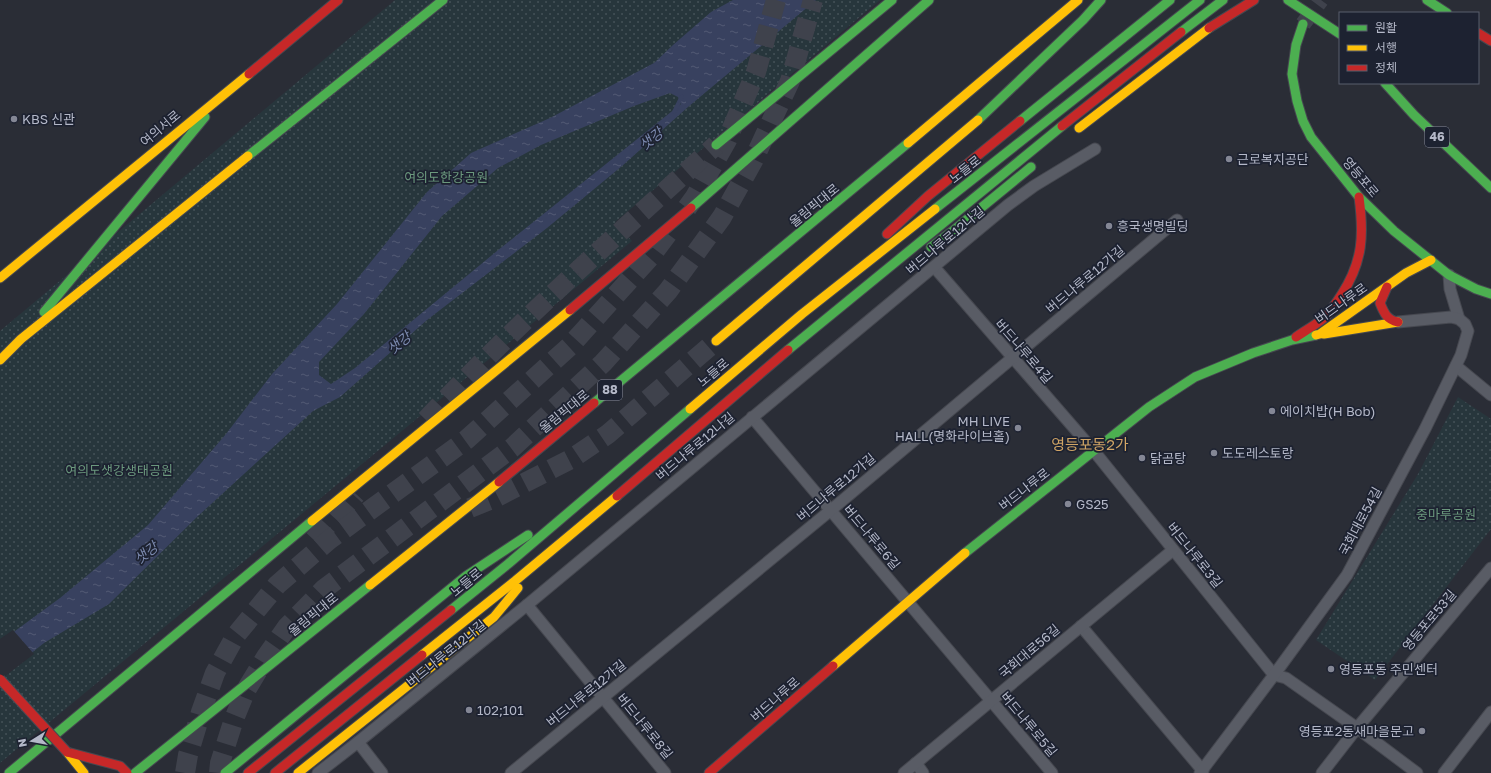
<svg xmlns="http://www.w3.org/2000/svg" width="1491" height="773" font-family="'Golos Text','Noto Sans KR',sans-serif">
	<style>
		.park { fill: url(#park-dots) }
		.water { fill: url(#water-ripples); fill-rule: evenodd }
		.pier { fill: #2a2d36 }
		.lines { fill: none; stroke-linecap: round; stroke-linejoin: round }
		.stream { stroke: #38415f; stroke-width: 4 }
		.secondary-tunnel { stroke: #3f424c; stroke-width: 16; stroke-dasharray: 16 8; stroke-linecap: butt }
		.highway-tunnel { stroke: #3f424c; stroke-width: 20; stroke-dasharray: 20 10; stroke-linecap: butt }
		.street-casing { stroke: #464850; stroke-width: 13 }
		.fast-casing { stroke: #464850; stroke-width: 11 }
		.slow-casing { stroke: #464850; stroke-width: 11 }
		.jam-casing { stroke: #464850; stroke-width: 11 }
		.street { stroke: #595c65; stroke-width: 11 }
		.fast { stroke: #4caf50; stroke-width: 9 }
		.slow { stroke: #ffc107; stroke-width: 9 }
		.jam { stroke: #c62828; stroke-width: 9 }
		.jam-bridge-casing { stroke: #484a53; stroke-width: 11; stroke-linecap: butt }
		.jam-bridge { stroke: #c62828; stroke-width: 9 }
		.poi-dot { fill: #848795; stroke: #1d2231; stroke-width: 1.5 }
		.labels { text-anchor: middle; stroke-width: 3.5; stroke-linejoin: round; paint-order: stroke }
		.shield { fill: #1d2231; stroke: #878b9b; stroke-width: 1 }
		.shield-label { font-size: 12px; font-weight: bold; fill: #b4b8c8 }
		.poi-label { font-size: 13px; fill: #b4b8c8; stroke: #1d2231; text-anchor: start }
		.street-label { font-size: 13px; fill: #b4b8c8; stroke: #1d2231 }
		.park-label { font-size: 13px; fill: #6b987d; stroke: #1d2231 }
		.water-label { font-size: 14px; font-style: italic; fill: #7c8aaf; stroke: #1d2231 }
		.quarter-label { font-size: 15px; fill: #d1a565; stroke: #1d2231 }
	</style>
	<defs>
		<pattern id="park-dots" width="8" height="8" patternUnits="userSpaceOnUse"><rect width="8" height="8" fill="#27363c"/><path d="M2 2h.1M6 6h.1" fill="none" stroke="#445157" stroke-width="1.8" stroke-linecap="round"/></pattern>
		<pattern id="water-ripples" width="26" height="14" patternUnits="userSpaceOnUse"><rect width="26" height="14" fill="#38415f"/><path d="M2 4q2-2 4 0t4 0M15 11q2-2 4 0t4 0" fill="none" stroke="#525a74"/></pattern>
	</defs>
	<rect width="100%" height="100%" fill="#2a2d36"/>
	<g class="park">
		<path d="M395 0H880L615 222 632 241 0 763V331Z"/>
		<path d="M1458 397 1491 419V529L1375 680 1316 640 1418 474Z"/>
	</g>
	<path class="water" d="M733 0H816L688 107 622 166 547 228 427 320 340 397 313 411 198 516 109 604 44 643 0 678V642L60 598 148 525 226 434 272 374 337 304 427 192 471 153 550 118 654 63 673 45 711 12ZM670 93 678 97 681 104 497 251 355 368 331 384 319 375V362L364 314 442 216 498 168 541 145 634 106Z"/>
	<path class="pier" d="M13 630 34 654 0 680V639Z"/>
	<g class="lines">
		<path class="stream" d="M674 112 682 96"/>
		<path class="secondary-tunnel" d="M1303 24 1321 0"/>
		<g class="highway-tunnel">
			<path d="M687 208 695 197 727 140 756 72 776 0"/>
			<path d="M426 420C517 323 617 235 716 145"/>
			<path d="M470 508 497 497 571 459 608 434 716 341"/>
			<path d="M314 540 356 494"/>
			<path d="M185 773 188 755 201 712 215 673 236 635 277 585 329 540 466 440 570 346 651 256 669 232"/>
			<path d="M219 773 220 763 234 719 246 690 266 657 287 627 324 589 512 448 603 363 668 291 722 217 753 161 790 81 813 0"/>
		</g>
		<defs>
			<g id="street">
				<path d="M935 268 1094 451 1274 675 1286 678 1357 728 1417 773"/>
				<path d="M1449 275 1450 289 1459 319"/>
				<path d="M1456 366 1491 395"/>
				<path d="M752 417 1052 773"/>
				<path d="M527 605 665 773"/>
				<path d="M1081 626 1203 771"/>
				<path d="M358 742 382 773"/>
				<path d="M916 763 923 773"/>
				<path d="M318 773 358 742 527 605 1008 205 1034 186 1095 149"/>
				<path d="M511 773 831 510 1177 220"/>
				<path d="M904 773 1173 550"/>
				<path d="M1200 773 1274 675 1347 575 1425 429 1461 355 1468 331 1465 324 1459 319 1451 317 1398 322"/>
				<path d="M1322 773 1357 728 1491 568"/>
				<path d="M1444 773 1491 712"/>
			</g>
			<g id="fast">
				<path d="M1288 0 1340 34"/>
				<path d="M1427 0 1447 13"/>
				<path d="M1303 24 1296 45 1292 74 1297 101 1303 121 1311 137 1359 197 1394 231 1449 275 1476 289 1491 294"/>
				<path d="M1181 32 1223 0"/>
				<path d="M1385 83 1414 115 1491 188"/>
				<path d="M978 120 1083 20 1101 0"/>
				<path d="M1020 121 1170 0"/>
				<path d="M716 145 892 0"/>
				<path d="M248 156 443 0"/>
				<path d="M691 208 929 0"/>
				<path d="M935 209 1200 0"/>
				<path d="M931 247 954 230 1031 167"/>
				<path d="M44 312 205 117"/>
				<path d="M788 350 1062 126"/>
				<path d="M594 403 908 143"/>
				<path d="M965 553 1149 407 1195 377 1253 353 1292 340 1316 335"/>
				<path d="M451 610 508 564 690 409"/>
				<path d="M9 773 312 521"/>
				<path d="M135 773 370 585"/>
				<path d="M225 773 466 576 528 535"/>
			</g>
			<g id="slow">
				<path d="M1079 128 1209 28"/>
				<path d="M908 143 1078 0"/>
				<path d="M0 278 249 74"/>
				<path d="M1324 334 1398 322"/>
				<path d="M1316 335 1320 334 1406 273 1431 260"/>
				<path d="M716 341 978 120"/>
				<path d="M0 360 21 339 248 156"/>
				<path d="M690 409 802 314 935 209"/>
				<path d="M312 521 570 310"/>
				<path d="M370 585 499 482"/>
				<path d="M422 655 515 581 617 496"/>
				<path d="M833 666 965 553"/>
				<path d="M67 752 84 773"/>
				<path d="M298 773 494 617 518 588"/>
			</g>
			<g id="jam">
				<path d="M1209 28 1254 0"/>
				<path d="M1478 33 1491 41"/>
				<path d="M249 74 338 0"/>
				<path d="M1062 126 1181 32"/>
				<path d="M887 234 928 196 1020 121"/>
				<path d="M1387 287 1380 303C1384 313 1387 320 1398 322"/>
				<path d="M570 310 691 208"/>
				<path d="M1296 337C1305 331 1315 325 1324 318 1331 311 1337 302 1342 294 1363 261 1364 235 1359 197"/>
				<path d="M499 482 594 403"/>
				<path d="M617 496 788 350"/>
				<path d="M67 752 120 766 127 773"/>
				<path d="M248 773 451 610"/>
				<path d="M275 773 422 655"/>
				<path d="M709 773 833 666"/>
			</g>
		</defs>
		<use href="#street" class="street-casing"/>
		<use href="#fast" class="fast-casing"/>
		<use href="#slow" class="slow-casing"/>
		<use href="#jam" class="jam-casing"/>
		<use href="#street" class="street"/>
		<use href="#fast" class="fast"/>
		<use href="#slow" class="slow"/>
		<use href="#jam" class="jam"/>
		<defs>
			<path id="jam-bridge" d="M0 679 67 752"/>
		</defs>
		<use href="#jam-bridge" class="jam-bridge-casing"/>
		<use href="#jam-bridge" class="jam-bridge"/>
	</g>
	<g class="poi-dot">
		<circle cx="14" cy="119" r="4"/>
		<circle cx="1229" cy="159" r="4"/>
		<circle cx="1109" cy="226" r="4"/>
		<circle cx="1272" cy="411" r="4"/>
		<circle cx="1018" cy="428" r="4"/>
		<circle cx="1214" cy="453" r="4"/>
		<circle cx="1142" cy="458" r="4"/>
		<circle cx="1068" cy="504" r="4"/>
		<circle cx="1331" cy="669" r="4"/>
		<circle cx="469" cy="710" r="4"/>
		<circle cx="1422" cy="731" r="4"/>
	</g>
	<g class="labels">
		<g class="shield">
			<rect x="1425" y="127" width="24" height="20" rx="3"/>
			<rect x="598" y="380" width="24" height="20" rx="3"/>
		</g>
		<g class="shield-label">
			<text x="1437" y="141">46</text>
			<text x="610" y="394">88</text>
		</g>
		<g class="poi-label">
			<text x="22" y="124">KBS 신관</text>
			<text x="1237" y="164">근로복지공단</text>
			<text x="1117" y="231">흥국생명빌딩</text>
			<text x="1280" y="416">에이치밥(H Bob)</text>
			<text x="1010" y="426" text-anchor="end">MH LIVE<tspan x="1010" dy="15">HALL(명화라이브홀)</tspan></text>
			<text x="1222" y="458">도도레스토랑</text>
			<text x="1150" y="463">닭곰탕</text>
			<text x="1076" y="509">GS25</text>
			<text x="1339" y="674">영등포동 주민센터</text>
			<text x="477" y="715">102;101</text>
			<text x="1414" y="736" text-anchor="end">영등포2동새마을문고</text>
		</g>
		<g class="street-label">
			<text transform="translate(160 128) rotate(-40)" y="5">여의서로</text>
			<text transform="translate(965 169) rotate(-38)" y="5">노들로</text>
			<text transform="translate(1361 177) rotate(50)" y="5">영등포로</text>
			<text transform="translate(814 205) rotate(-39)" y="5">올림픽대로</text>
			<text transform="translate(945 240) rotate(-40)" y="5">버드나루로12나길</text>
			<text transform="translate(1085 279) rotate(-40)" y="5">버드나루로12가길</text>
			<text transform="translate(1341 303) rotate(-35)" y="5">버드나루로</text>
			<text transform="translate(1024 351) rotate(49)" y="5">버드나루로4길</text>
			<text transform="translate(713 372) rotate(-40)" y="5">노들로</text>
			<text transform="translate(564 411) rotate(-39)" y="5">올림픽대로</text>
			<text transform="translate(695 446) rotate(-40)" y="5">버드나루로12나길</text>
			<text transform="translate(836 487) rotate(-40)" y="5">버드나루로12가길</text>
			<text transform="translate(1024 489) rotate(-38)" y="5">버드나루로</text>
			<text transform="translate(1360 521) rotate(-62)" y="5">국회대로54길</text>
			<text transform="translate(872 537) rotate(50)" y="5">버드나루로6길</text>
			<text transform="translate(1195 555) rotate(51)" y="5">버드나루로3길</text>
			<text transform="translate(466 582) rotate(-39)" y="5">노들로</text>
			<text transform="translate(313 614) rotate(-39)" y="5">올림픽대로</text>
			<text transform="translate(1429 620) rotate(-50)" y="5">영등포로53길</text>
			<text transform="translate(1029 651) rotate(-40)" y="5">국회대로56길</text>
			<text transform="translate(446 653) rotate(-39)" y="5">버드나루로12나길</text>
			<text transform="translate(586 693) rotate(-39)" y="5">버드나루로12가길</text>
			<text transform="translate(775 699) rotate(-41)" y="5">버드나루로</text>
			<text transform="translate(1029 724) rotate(50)" y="5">버드나루로5길</text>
			<text transform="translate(645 726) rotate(51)" y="5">버드나루로8길</text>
		</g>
		<g class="park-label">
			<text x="446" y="182">여의도한강공원</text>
			<text x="119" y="475">여의도샛강생태공원</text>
			<text x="1446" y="519">중마루공원</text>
		</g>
		<g class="water-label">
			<text transform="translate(651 139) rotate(-39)" y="5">샛강</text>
			<text transform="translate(399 343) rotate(-39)" y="5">샛강</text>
			<text transform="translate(146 553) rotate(-38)" y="5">샛강</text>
		</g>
		<g class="quarter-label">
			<text x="1090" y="450">영등포동2가</text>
		</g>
	</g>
	<rect x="1339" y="12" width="140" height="72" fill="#1d2231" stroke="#595e6d"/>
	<rect x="1347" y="25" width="20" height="6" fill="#4caf50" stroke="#595e6d"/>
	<text x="1375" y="32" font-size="12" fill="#b4b8c8">원활</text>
	<rect x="1347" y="45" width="20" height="6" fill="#ffc107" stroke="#595e6d"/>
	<text x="1375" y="52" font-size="12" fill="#b4b8c8">서행</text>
	<rect x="1347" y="65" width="20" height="6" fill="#c62828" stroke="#595e6d"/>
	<text x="1375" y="72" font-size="12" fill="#b4b8c8">정체</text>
	<g transform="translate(32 741) rotate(259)" stroke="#1d2231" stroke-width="3" paint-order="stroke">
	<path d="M0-3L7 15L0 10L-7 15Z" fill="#b4b8c8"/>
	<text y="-6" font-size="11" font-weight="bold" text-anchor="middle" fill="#b4b8c8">N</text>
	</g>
</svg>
